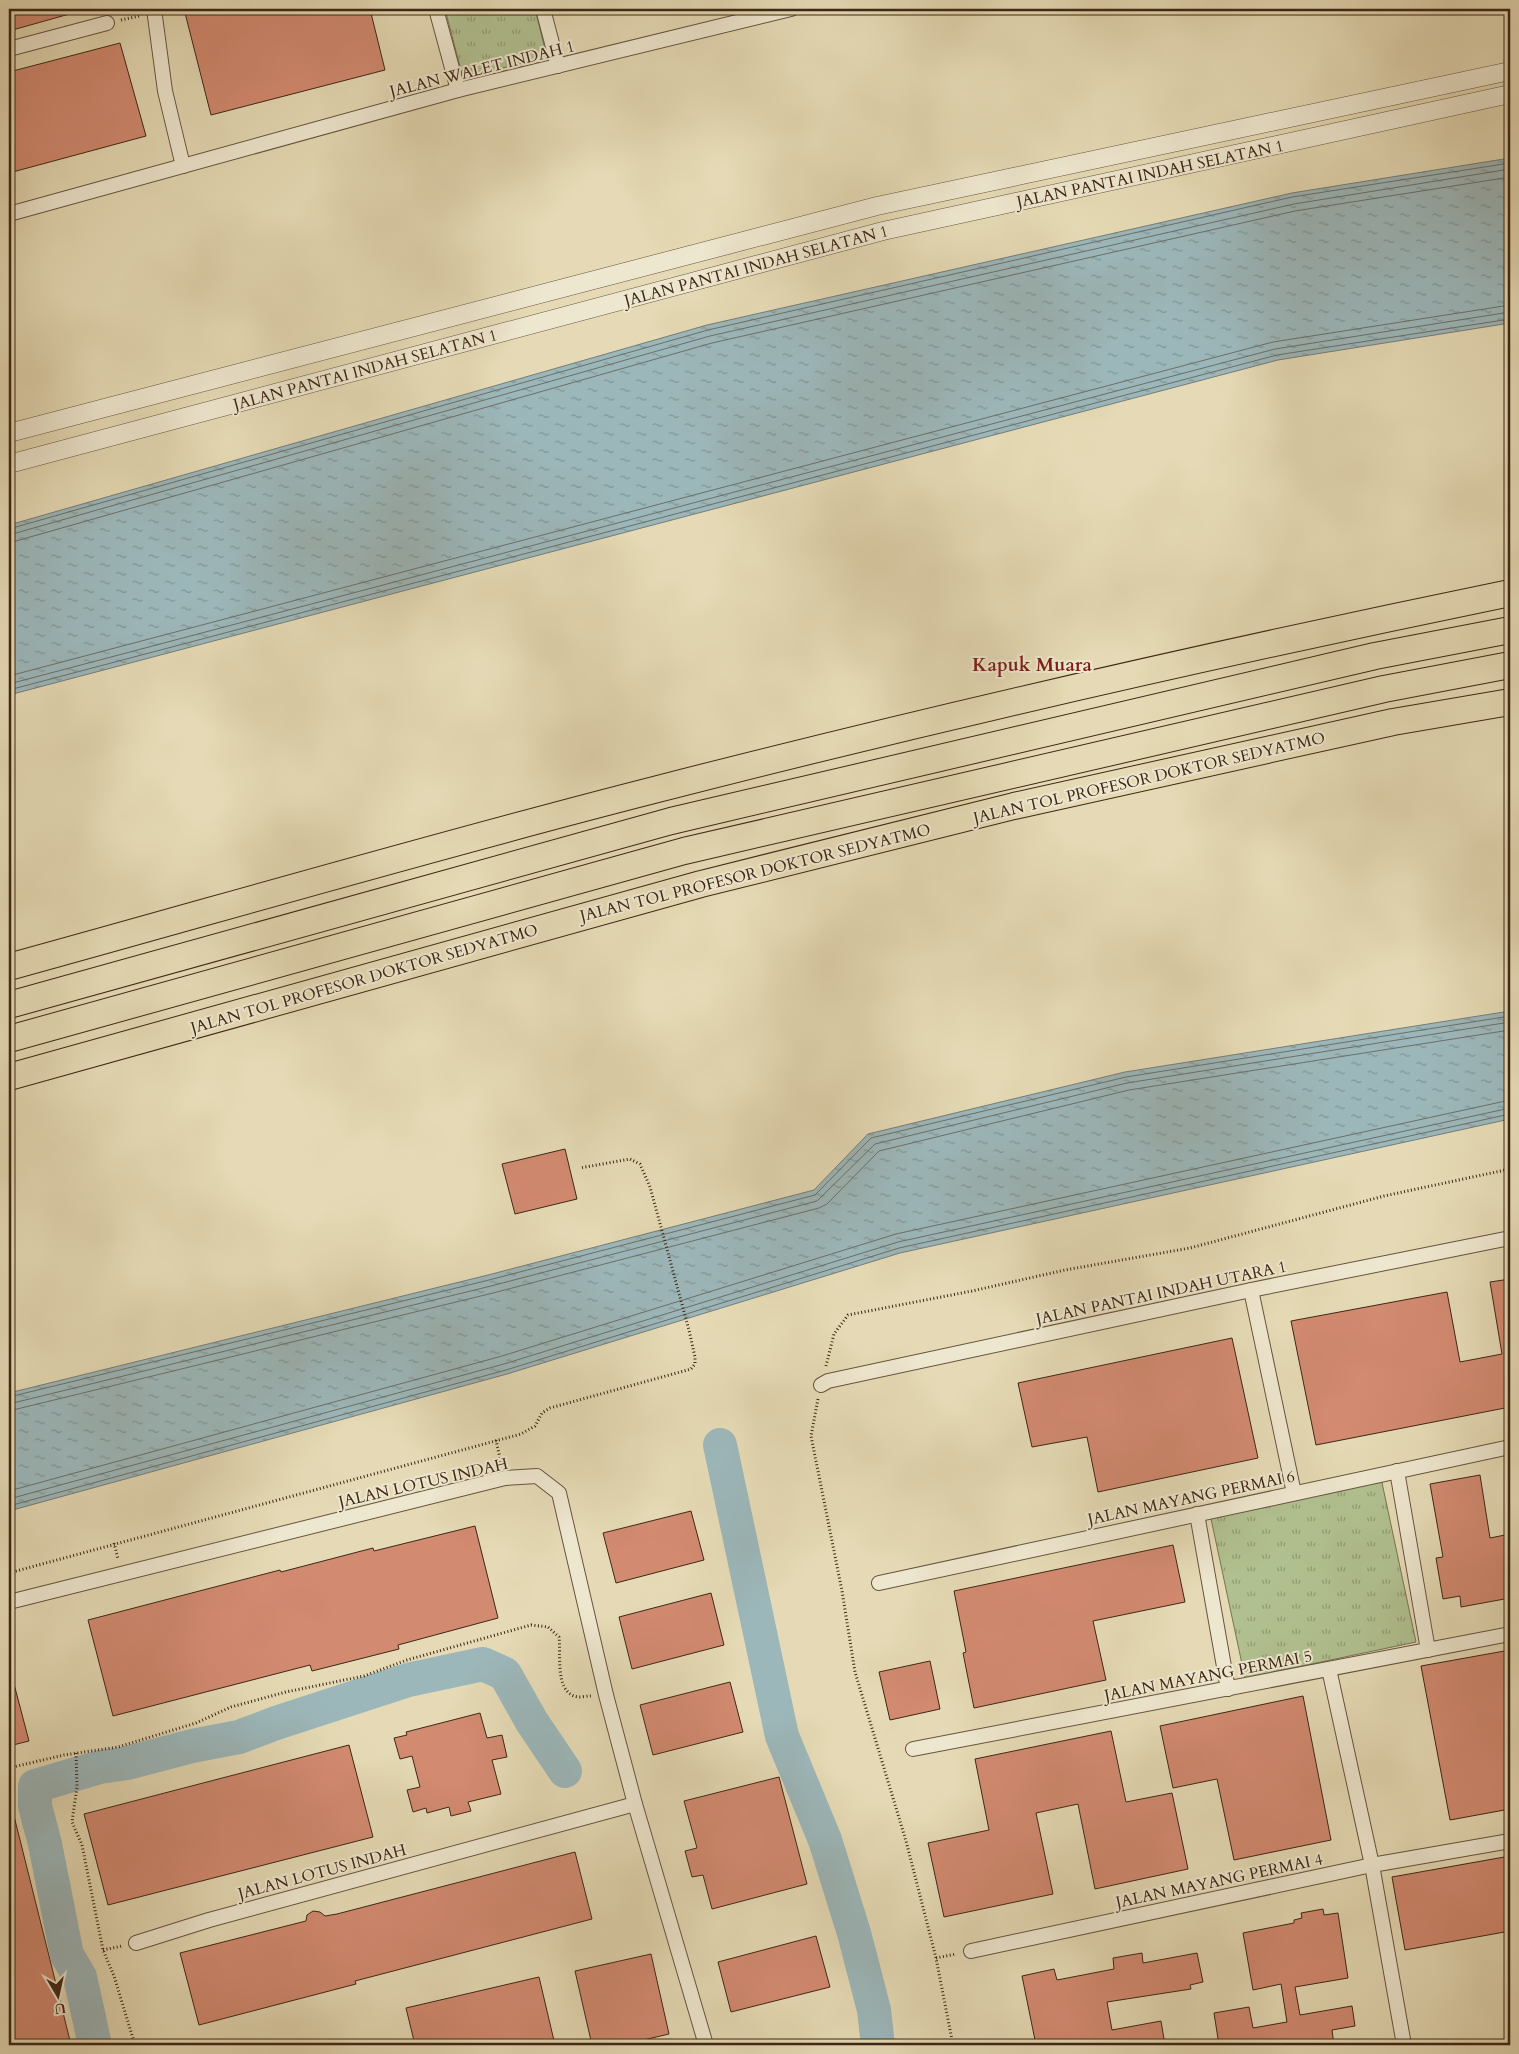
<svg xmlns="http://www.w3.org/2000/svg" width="1519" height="2054" font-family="Cardo,serif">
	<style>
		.park { fill: url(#park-tufts); stroke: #777452 }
		.water { fill: url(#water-ripples); stroke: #767d78 }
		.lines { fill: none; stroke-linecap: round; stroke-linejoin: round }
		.shore { stroke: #6c6f68; stroke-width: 1 }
		.river { stroke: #9cb7ba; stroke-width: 34 }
		.building { fill: #d28a71; stroke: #3d2715 }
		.minor-casing { stroke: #67543d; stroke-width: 16 }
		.tertiary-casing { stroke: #67543d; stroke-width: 19 }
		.motorway-casing { stroke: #3d2715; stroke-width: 28 }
		.path { stroke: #3d2715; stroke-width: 3; stroke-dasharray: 1 2.5; stroke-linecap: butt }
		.minor { stroke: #eee7cf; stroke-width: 14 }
		.tertiary { stroke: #eee7cf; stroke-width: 18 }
		.motorway { stroke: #e5dab5; stroke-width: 26 }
		.labels { text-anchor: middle; stroke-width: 4; stroke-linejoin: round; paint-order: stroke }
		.street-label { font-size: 16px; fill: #3d2715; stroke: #eee7cf }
		.quarter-label { font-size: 19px; font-weight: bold; fill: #7a1f14; stroke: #eee7cf }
	</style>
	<defs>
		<pattern id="park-tufts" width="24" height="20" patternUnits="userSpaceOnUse" patternTransform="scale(1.25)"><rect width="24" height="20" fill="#b1c090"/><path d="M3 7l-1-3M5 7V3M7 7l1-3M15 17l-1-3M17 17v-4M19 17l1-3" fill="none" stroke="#919c74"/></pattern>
		<pattern id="water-ripples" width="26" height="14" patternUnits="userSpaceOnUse" patternTransform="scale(1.25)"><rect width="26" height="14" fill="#9cb7ba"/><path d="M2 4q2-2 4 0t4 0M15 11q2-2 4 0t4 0" fill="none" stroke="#809596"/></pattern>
	</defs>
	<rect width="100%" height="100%" fill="#e5dab5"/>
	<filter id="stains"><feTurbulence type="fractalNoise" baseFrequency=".004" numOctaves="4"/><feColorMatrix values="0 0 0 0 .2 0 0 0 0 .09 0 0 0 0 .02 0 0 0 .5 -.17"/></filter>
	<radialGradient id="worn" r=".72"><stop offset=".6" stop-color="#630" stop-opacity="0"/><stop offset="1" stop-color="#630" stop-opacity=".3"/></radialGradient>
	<g class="park">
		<path d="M445 9H535L547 57 463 78Z"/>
		<path d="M1381 1478 1416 1642 1245 1678 1210 1514Z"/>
	</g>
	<g class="water">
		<path d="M1510 158V323L1278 360 9 695V525L707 325 1292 193Z"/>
		<path d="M1510 1011V1119L900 1253 507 1374 9 1511V1393L488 1275 814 1190 868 1134 1125 1072Z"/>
	</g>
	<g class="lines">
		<g class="shore">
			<path d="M9 529 708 330 1292 197 1510 163"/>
			<path d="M9 535 710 336 1294 204 1510 169"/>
			<path d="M9 543 712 343 1295 211 1510 177"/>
			<path d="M9 676 1273 342 1510 305"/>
			<path d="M9 684 1275 349 1510 312"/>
			<path d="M9 690 1277 355 1510 319"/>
			<path d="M9 1397 489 1280 815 1195 871 1138 1126 1077 1510 1016"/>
			<path d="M9 1404 491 1286 817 1201 875 1144 1127 1083 1510 1022"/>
			<path d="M9 1411 493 1293 819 1208 827 1204 879 1151 1129 1090 1510 1030"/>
			<path d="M9 1491 502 1356 896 1234 1510 1100"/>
			<path d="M9 1499 504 1364 898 1242 1510 1108"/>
			<path d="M9 1506 506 1370 899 1248 1510 1114"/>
		</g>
		<g class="river">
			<path d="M720 1445 782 1736 825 1840 854 1933 874 2010 878 2045"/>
			<path d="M95 2045 80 1977 67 1955 45 1844 35 1806V1786L100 1767 127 1763 192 1746 239 1737 276 1723 408 1680 483 1664 505 1674 532 1722 565 1771"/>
		</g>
	</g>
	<g class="building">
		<path d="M9 9H73V13L9 31Z"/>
		<path d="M184 9H370L385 70 211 115Z"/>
		<path d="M120 43 146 136 9 173V72Z"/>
		<path d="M565 1149 577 1199 515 1214 502 1164Z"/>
		<path d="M1510 1279V1354H1505L1510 1380V1407L1316 1445 1291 1321 1447 1292 1460 1362 1502 1354 1490 1282Z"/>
		<path d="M1232 1338 1258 1458 1098 1492 1087 1437 1032 1447 1018 1383Z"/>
		<path d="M1480 1475 1490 1538 1510 1534V1598L1461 1607 1460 1596 1443 1599 1436 1558 1443 1557 1430 1484Z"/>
		<path d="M691 1511 704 1560 616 1583 603 1533Z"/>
		<path d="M475 1526 498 1618 398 1645 399 1649 312 1671 310 1665 113 1716 88 1620 280 1570 281 1572 373 1548 374 1551Z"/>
		<path d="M1173 1545 1185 1602 1093 1621 1106 1680 974 1708 963 1653 966 1652 954 1591Z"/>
		<path d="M711 1593 724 1645 632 1669 619 1617Z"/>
		<path d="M1510 1650V1809L1450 1820 1421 1666Z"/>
		<path d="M930 1661 940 1709 890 1720 879 1672Z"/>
		<path d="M730 1682 743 1732 653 1755 640 1705Z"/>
		<path d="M14 1684 29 1741 9 1746V1685Z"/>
		<path d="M1303 1696 1331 1840 1234 1860 1217 1779 1173 1788 1160 1726Z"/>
		<path d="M480 1713 487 1738 502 1735 507 1757 492 1760 501 1794 468 1802 471 1811 451 1816 449 1807 427 1813 426 1808 413 1812 407 1790 420 1787 412 1756 400 1759 394 1738 407 1735 406 1732Z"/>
		<path d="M1111 1731 1126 1802 1172 1793 1188 1869 1095 1889 1078 1804 1036 1813 1053 1894 944 1917 928 1843 989 1830 975 1759Z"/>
		<path d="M349 1745 373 1837 108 1905 84 1814Z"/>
		<path d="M779 1777 807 1884 712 1909 703 1875 692 1877 685 1851 697 1848 684 1801Z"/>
		<path d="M14 1816 54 1976 71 2045H9V1817Z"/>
		<path d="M575 1852 592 1919 355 1981 356 1984 199 2025 180 1953 306 1921 307 1915 313 1911 320 1912 325 1916 337 1914Z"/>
		<path d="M1510 1856V1931L1405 1950 1392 1877Z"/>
		<path d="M1323 1909 1324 1915 1338 1913 1348 1978 1295 1987 1300 2015 1352 2006 1355 2026 1332 2030 1334 2045H1219L1214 2013 1249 2007 1253 2028 1287 2022 1281 1984 1253 1990 1243 1933 1294 1923V1920L1302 1918 1301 1913Z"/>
		<path d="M816 1936 830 1987 731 2012 718 1962Z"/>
		<path d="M1142 1953 1143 1963 1197 1953 1203 1982 1190 1985 1191 1989 1107 2002 1112 2030 1161 2021 1165 2045H1036L1022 1976 1054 1969 1057 1980 1114 1969 1113 1958Z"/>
		<path d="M651 1954 669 2034 622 2045H592L575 1971Z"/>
		<path d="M539 1977 555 2045H415L406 2008Z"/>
	</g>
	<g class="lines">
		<defs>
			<g id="minor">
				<path d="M154 9 165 91 183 166"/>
				<path d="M436 9 458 90"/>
				<path d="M543 9 558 66"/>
				<path d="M9 49 107 23"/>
				<path d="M9 214 458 90 791 9"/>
				<path d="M1251 1290 1294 1493"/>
				<path d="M821 1385 828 1381 1251 1290 1510 1238"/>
				<path d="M1397 1471 1428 1650"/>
				<path d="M1197 1514 1228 1689"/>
				<path d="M879 1583 1510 1447"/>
				<path d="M9 1602 505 1478 537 1476 559 1493 606 1695 635 1804 706 2045"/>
				<path d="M1329 1669 1372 1865 1404 2045"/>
				<path d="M913 1749 1510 1634"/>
				<path d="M136 1943 209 1920 635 1804"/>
				<path d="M971 1951 1372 1865 1510 1841"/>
			</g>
			<g id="tertiary">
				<path d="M9 433 877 206 1510 71"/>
				<path d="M9 464 883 231 1510 94"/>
			</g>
			<g id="motorway">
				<path d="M9 967C223 908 438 845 654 790 938 717 1223 652 1510 593"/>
				<path d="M9 1005 671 821 1375 656 1510 630"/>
				<path d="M9 1039 684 851 1384 689 1510 665"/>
				<path d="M9 1077 701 884 1014 806 1393 722 1510 702"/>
			</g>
		</defs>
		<use href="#minor" class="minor-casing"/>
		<use href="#tertiary" class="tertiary-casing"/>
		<use href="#motorway" class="motorway-casing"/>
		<g class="path">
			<path d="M121 20 139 16"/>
			<path d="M826 1366 834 1334 848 1315 972 1291 1065 1270 1190 1248 1384 1196 1510 1169"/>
			<path d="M818 1399 811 1436 842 1591 855 1672 906 1841 936 1958 953 2045"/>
			<path d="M496 1440 501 1463"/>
			<path d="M114 1543 118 1559"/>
			<path d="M9 1573 521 1434 535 1426 542 1413 550 1408 691 1369 695 1364V1357L689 1330 650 1187 640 1164 630 1159 580 1168"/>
			<path d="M76 1753 77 1787 72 1822 82 1845 103 1950 114 1976 135 2045"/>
			<path d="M9 1768 64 1755 118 1747 196 1723 231 1707 286 1692 364 1676 407 1660 531 1625 548 1627 559 1637C561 1653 555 1689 574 1696 579 1698 586 1696 591 1696"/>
			<path d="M103 1950 122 1946"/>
			<path d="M936 1958 956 1954"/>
		</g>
		<use href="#minor" class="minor"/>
		<use href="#tertiary" class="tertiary"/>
		<use href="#motorway" class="motorway"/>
	</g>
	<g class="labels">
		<g class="street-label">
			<text transform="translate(482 68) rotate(-14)" y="6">JALAN WALET INDAH 1</text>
			<text transform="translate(1150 173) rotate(-12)" y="6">JALAN PANTAI INDAH SELATAN 1</text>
			<text transform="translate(756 265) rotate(-15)" y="6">JALAN PANTAI INDAH SELATAN 1</text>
			<text transform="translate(365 369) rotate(-15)" y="6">JALAN PANTAI INDAH SELATAN 1</text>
			<text transform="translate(1149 777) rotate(-13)" y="6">JALAN TOL PROFESOR DOKTOR SEDYATMO</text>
			<text transform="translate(755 872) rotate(-14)" y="6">JALAN TOL PROFESOR DOKTOR SEDYATMO</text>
			<text transform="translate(364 978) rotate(-16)" y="6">JALAN TOL PROFESOR DOKTOR SEDYATMO</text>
			<text transform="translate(1161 1292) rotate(-12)" y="6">JALAN PANTAI INDAH UTARA 1</text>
			<text transform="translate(423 1482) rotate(-13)" y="6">JALAN LOTUS INDAH</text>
			<text transform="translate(1191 1497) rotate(-12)" y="6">JALAN MAYANG PERMAI 6</text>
			<text transform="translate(1208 1675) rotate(-11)" y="6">JALAN MAYANG PERMAI 5</text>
			<text transform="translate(322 1871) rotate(-15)" y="6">JALAN LOTUS INDAH</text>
			<text transform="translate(1219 1880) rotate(-12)" y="6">JALAN MAYANG PERMAI 4</text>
		</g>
		<g class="quarter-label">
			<text x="1032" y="671">Kapuk Muara</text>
		</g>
	</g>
	<rect width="1519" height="2054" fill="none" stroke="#e5dab5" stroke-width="30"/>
	<rect x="10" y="10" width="1499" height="2034" fill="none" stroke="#3d2715" stroke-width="2.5"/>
	<rect x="15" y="15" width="1489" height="2024" fill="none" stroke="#3d2715"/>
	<g transform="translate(58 1996) rotate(171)" stroke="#eee7cf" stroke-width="4" paint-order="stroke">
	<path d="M0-4L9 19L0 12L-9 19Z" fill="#3d2715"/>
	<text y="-8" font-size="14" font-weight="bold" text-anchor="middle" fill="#3d2715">U</text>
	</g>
	<rect width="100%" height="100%" filter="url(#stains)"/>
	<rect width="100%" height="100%" fill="url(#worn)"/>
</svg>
